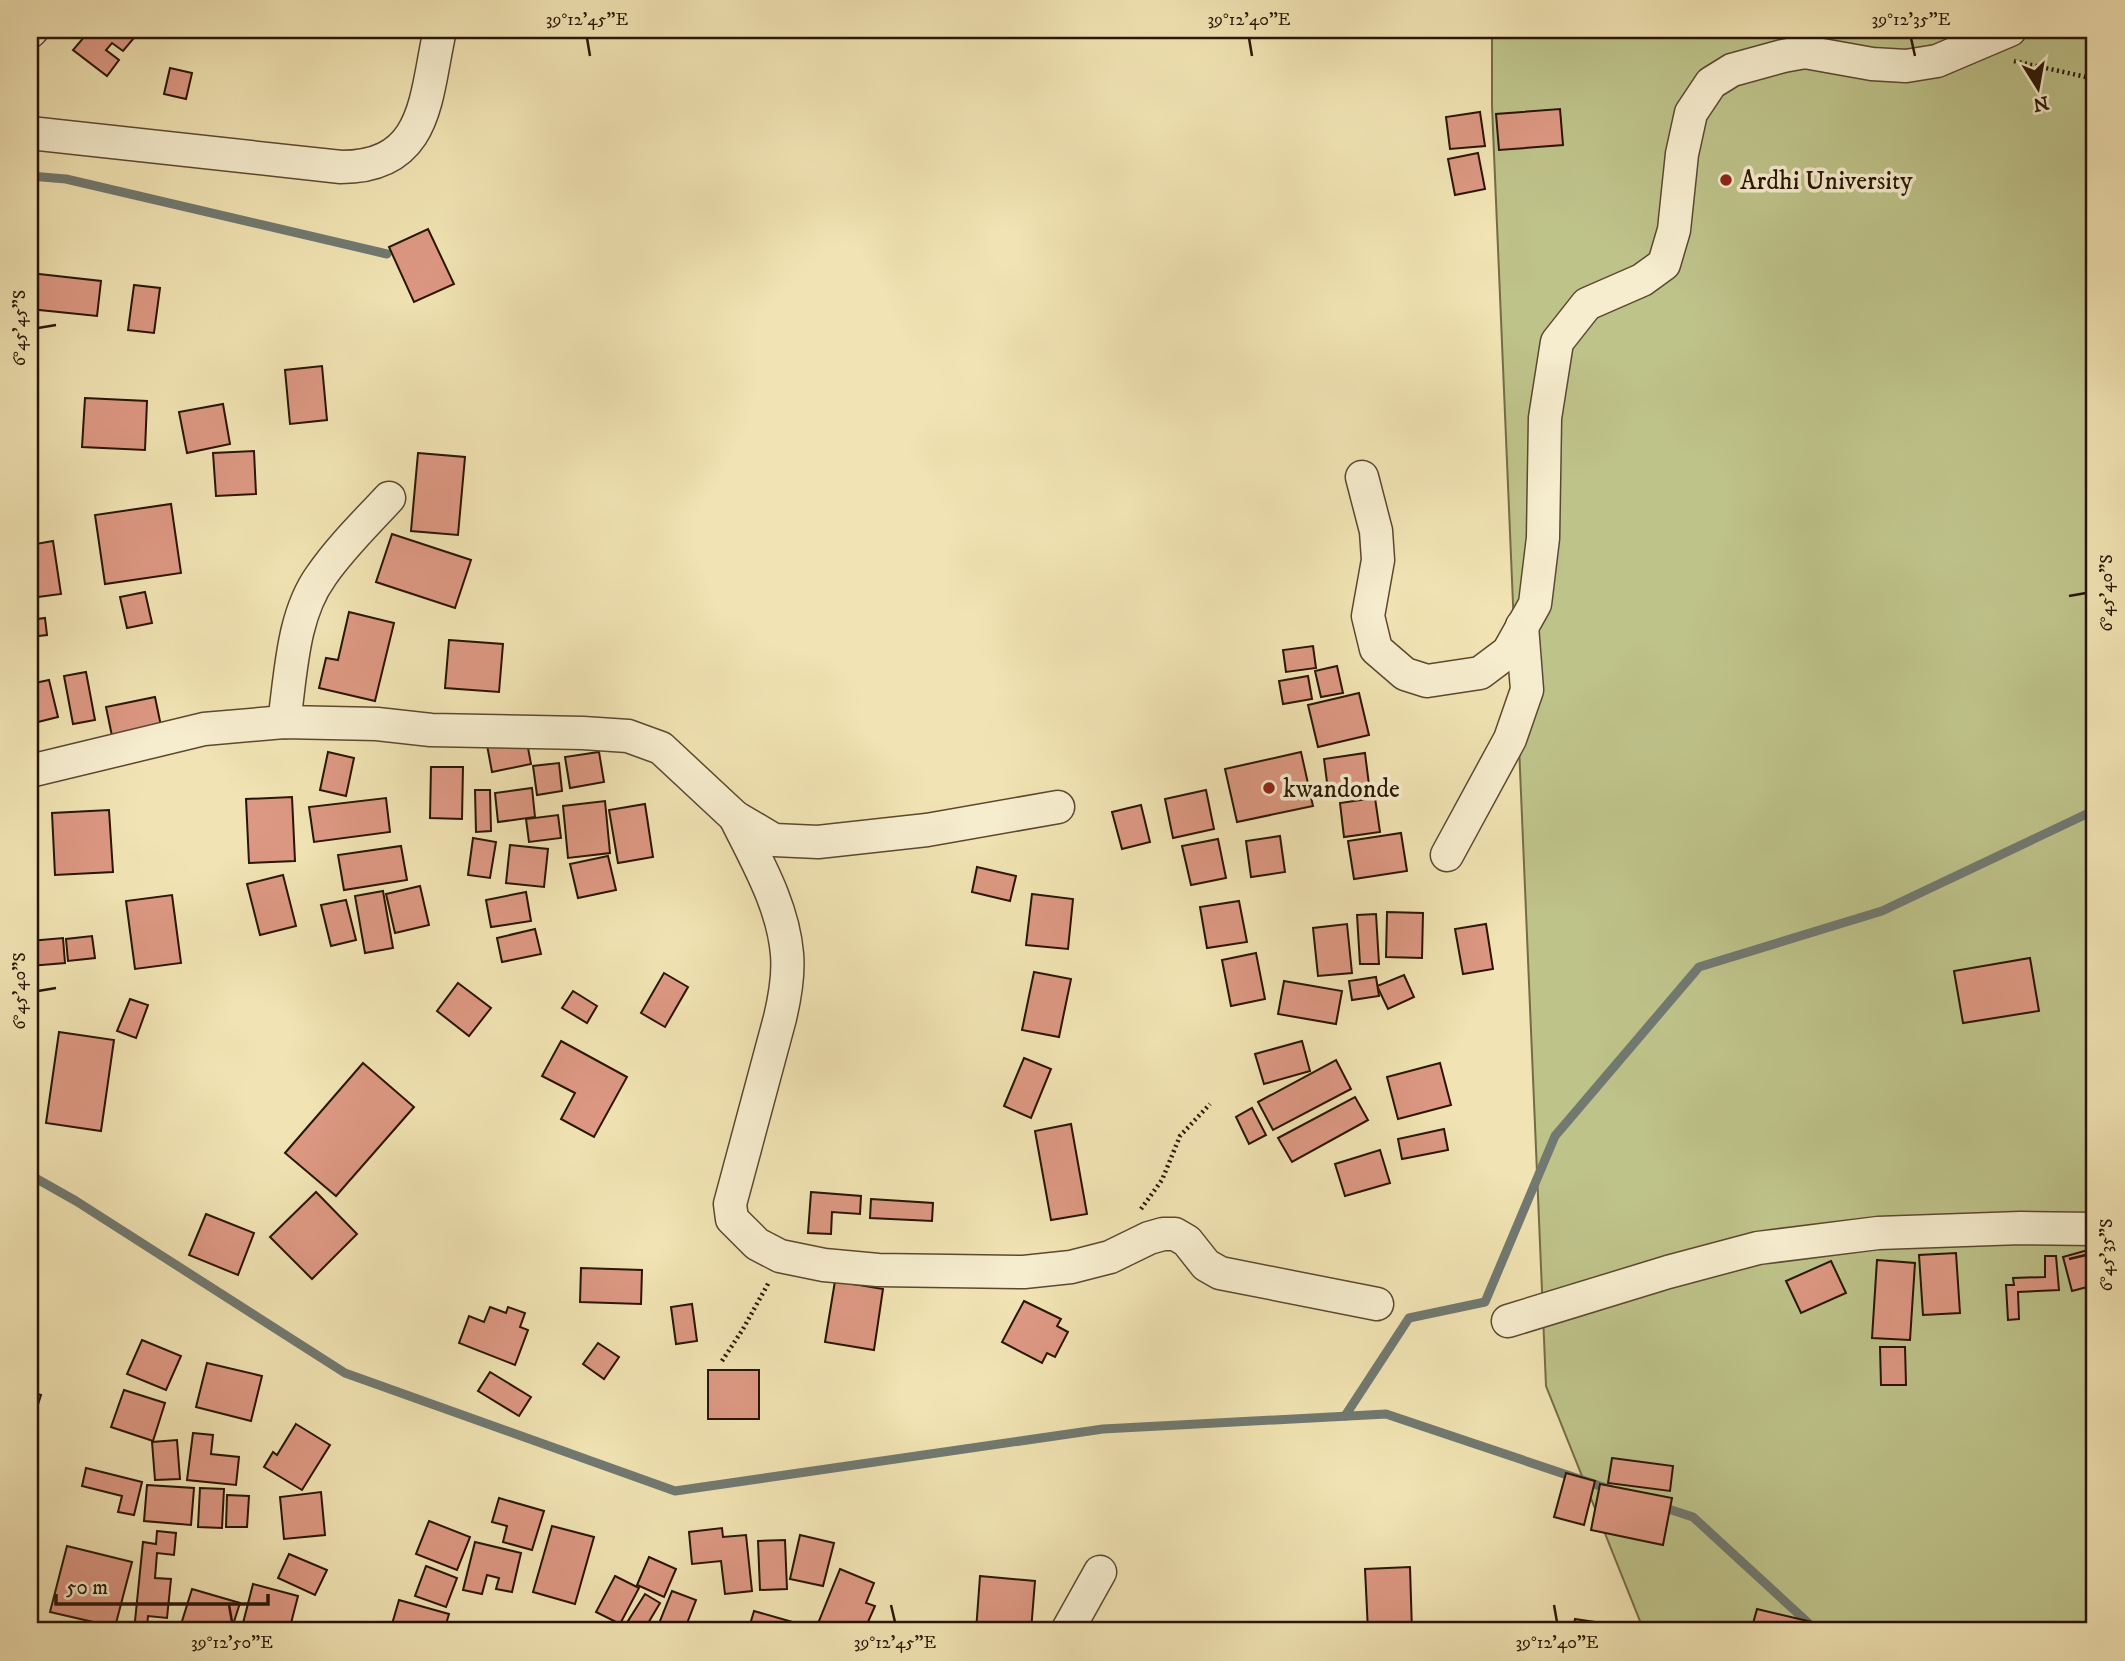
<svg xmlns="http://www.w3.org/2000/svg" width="2125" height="1661" font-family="'IM FELL DW Pica',serif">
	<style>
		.green { fill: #bec38a; stroke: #746c47; stroke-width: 2 }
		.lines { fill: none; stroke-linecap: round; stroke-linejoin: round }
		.stream { stroke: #717971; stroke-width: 9 }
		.building { fill: #dd9883; stroke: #2a1504; stroke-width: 2 }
		.minor-casing { stroke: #5c4830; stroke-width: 35 }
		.path { stroke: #2a1504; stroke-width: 4.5; stroke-dasharray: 2 3.5; stroke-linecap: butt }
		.minor { stroke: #f6edce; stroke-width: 32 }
		.ticks { fill: none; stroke: #2a1504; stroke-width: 2.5 }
		.poi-dot { fill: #8f2418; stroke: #f6edce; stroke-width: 2.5 }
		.labels { text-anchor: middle; stroke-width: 7; stroke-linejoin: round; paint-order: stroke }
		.poi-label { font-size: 26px; fill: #2a1504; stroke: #f6edce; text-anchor: start }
		.neatline { fill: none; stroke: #2a1504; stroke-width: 2.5 }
		.ticks-label { font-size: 18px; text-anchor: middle; fill: #2a1504 }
	</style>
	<rect width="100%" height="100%" fill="#f1e3b3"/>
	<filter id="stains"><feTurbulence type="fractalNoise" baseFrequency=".00286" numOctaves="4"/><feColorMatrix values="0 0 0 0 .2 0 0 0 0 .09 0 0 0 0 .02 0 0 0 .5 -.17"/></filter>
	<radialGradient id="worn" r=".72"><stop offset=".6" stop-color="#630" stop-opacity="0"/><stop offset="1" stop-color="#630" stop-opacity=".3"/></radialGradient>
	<path class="green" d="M1492 30H2095V1631H1644L1546 1386 1492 106Z"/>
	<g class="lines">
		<g class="stream">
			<path d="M30 176 66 179 387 254"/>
			<path d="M30 1175 76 1201 345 1373 675 1491 1103 1429 1386 1414 1609 1489"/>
			<path d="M1345 1416 1409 1318 1485 1302 1555 1136 1699 967 1882 911 2095 810"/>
			<path d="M1659 1506 1693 1517 1817 1631"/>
		</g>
	</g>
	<g class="building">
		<path d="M90 30H136L139 32 123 51 112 43 106 50 119 60 107 76 73 50Z"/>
		<path d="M170 68 192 73 186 99 164 94Z"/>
		<path d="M1560 109 1563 145 1499 150 1496 114Z"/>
		<path d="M1480 112 1485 146 1450 149 1446 117Z"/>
		<path d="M1478 153 1485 189 1455 195 1448 159Z"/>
		<path d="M428 229 454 284 414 302 389 247Z"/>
		<path d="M30 273 101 281 97 316 30 309Z"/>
		<path d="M134 285 160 288 154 333 128 330Z"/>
		<path d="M322 366 327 420 290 424 285 370Z"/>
		<path d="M85 398 147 401 145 450 82 447Z"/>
		<path d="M223 404 230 444 187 453 179 412Z"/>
		<path d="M254 451 256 494 216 496 213 453Z"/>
		<path d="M418 453 465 457 458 535 411 531Z"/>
		<path d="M171 504 181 573 105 584 95 515Z"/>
		<path d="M392 534 471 560 455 608 376 582Z"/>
		<path d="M53 541 61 594 30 598V545Z"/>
		<path d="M145 592 152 623 127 628 120 597Z"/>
		<path d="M349 612 394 623 375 701 319 688 326 658 338 660Z"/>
		<path d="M45 618 47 635 30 637V620Z"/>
		<path d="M449 640 503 644 499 692 445 688Z"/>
		<path d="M1313 646 1316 668 1286 672 1283 650Z"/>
		<path d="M1337 666 1343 693 1321 697 1315 671Z"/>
		<path d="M86 672 95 720 73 724 64 676Z"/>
		<path d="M1308 676 1312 699 1283 704 1279 681Z"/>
		<path d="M49 680 58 717 30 724V684Z"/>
		<path d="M1359 693 1369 735 1318 747 1308 705Z"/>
		<path d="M155 697 161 726 112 736 106 707Z"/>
		<path d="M526 737 531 764 492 772 487 745Z"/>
		<path d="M328 752 354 758 346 796 320 790Z"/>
		<path d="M599 752 604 782 570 788 565 757Z"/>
		<path d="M1301 752 1313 806 1237 822 1225 769Z"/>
		<path d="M1365 753 1369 785 1328 790 1324 759Z"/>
		<path d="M559 763 562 791 537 795 533 766Z"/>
		<path d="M431 767H463L462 819 430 818Z"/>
		<path d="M532 788 535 817 498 822 495 793Z"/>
		<path d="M475 790H490L491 831 476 832Z"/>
		<path d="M1206 790 1214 829 1173 838 1165 799Z"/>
		<path d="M292 797 295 861 249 863 246 799Z"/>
		<path d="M386 798 390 832 314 842 309 807Z"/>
		<path d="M1375 798 1380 832 1344 837 1340 803Z"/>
		<path d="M605 801 610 853 568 858 563 806Z"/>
		<path d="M645 804 653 857 618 863 609 810Z"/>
		<path d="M1141 805 1150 842 1122 849 1112 812Z"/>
		<path d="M109 810 113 872 55 875 52 813Z"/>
		<path d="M558 815 561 838 529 842 526 819Z"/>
		<path d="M1401 833 1407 871 1354 879 1348 841Z"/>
		<path d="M1280 836 1285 872 1251 877 1246 841Z"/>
		<path d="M473 838 496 842 490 878 468 875Z"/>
		<path d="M1218 839 1226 878 1191 885 1182 846Z"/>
		<path d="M510 845 548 849 544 887 506 883Z"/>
		<path d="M401 846 407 880 344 890 338 855Z"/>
		<path d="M608 856 616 890 578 898 570 864Z"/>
		<path d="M977 867 1016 876 1010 901 972 892Z"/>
		<path d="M283 875 296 926 260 935 247 884Z"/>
		<path d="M420 886 429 925 395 933 386 894Z"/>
		<path d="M383 891 393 948 365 953 355 896Z"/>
		<path d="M526 892 531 921 491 927 486 900Z"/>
		<path d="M1032 894 1073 899 1068 949 1026 945Z"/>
		<path d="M172 895 181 963 135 969 126 901Z"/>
		<path d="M346 900 356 940 331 946 321 905Z"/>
		<path d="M1239 901 1247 942 1207 948 1200 907Z"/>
		<path d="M1387 912 1423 913 1422 958 1386 957Z"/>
		<path d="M1376 914 1379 964H1360L1357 915Z"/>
		<path d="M1347 924 1352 973 1318 976 1313 928Z"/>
		<path d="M1486 924 1493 969 1463 974 1455 929Z"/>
		<path d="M535 929 541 954 502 962 497 938Z"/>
		<path d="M92 936 95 958 68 961 66 939Z"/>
		<path d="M63 938 65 963 30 966V941Z"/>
		<path d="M1256 953 1265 999 1231 1006 1222 960Z"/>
		<path d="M2030 958 2039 1011 1963 1023 1954 971Z"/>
		<path d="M1034 972 1071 979 1059 1037 1022 1030Z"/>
		<path d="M664 973 688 987 665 1027 641 1013Z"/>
		<path d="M1404 975 1414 997 1388 1009 1377 986Z"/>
		<path d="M1376 977 1379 996 1352 1000 1349 981Z"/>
		<path d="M1284 981 1342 991 1336 1024 1278 1014Z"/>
		<path d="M458 983 491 1008 469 1036 437 1011Z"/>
		<path d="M573 991 597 1006 587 1023 562 1008Z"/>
		<path d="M130 999 148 1005 136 1038 117 1031Z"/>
		<path d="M59 1032 114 1040 101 1131 46 1123Z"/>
		<path d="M561 1041 627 1077 594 1137 561 1119 575 1093 542 1076Z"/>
		<path d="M1302 1041 1310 1071 1264 1084 1255 1054Z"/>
		<path d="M1024 1058 1051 1069 1031 1118 1004 1106Z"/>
		<path d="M1336 1060 1351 1089 1273 1130 1258 1102Z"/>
		<path d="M363 1063 414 1107 336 1196 285 1153Z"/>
		<path d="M1440 1063 1451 1105 1398 1119 1387 1077Z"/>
		<path d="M1355 1097 1368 1120 1292 1162 1278 1138Z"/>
		<path d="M1252 1108 1266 1135 1249 1144 1236 1117Z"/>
		<path d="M1071 1124 1087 1214 1051 1220 1035 1131Z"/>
		<path d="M1444 1129 1448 1150 1402 1159 1398 1139Z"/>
		<path d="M1380 1150 1390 1183 1345 1196 1335 1164Z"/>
		<path d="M316 1192 357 1234 312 1279 270 1237Z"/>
		<path d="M811 1192 861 1196 860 1214 832 1212 831 1234 808 1233Z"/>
		<path d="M871 1199 933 1203 932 1221 870 1218Z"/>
		<path d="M206 1214 254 1233 238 1275 189 1255Z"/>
		<path d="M2095 1248V1285L2072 1291 2063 1257Z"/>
		<path d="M1956 1253 1960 1313 1923 1315 1919 1255Z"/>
		<path d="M2045 1256H2056L2059 1290 2018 1292 2019 1319 2008 1320 2006 1285H2014L2013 1278 2045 1277Z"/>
		<path d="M1877 1260 1915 1263 1910 1340 1872 1338Z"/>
		<path d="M1831 1261 1846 1293 1801 1313 1786 1281Z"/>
		<path d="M581 1268 642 1270 641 1304 580 1302Z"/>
		<path d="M835 1281 883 1289 874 1350 825 1342Z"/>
		<path d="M1024 1301 1061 1319 1057 1326 1068 1332 1055 1357 1047 1353 1042 1363 1002 1342Z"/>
		<path d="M692 1304 697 1341 676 1344 671 1307Z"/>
		<path d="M490 1307 506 1313 508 1307 525 1313 520 1327 528 1330 515 1365 459 1343 469 1316 484 1322Z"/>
		<path d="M142 1340 181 1356 166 1390 127 1374Z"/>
		<path d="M598 1343 619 1357 604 1379 583 1364Z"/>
		<path d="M1880 1347H1905L1906 1385H1881Z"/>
		<path d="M207 1363 262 1376 251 1421 196 1407Z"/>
		<rect x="708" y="1370" width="51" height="49"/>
		<path d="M490 1372 531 1397 519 1416 478 1391Z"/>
		<path d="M124 1390 165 1403 153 1441 111 1427Z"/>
		<path d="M30 1392 41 1395 30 1430Z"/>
		<path d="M296 1424 330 1445 302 1490 264 1467 273 1452 277 1455Z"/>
		<path d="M193 1433 213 1435 211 1454 239 1457 236 1485 187 1480Z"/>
		<path d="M177 1440 180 1479 155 1480 152 1442Z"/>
		<path d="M1612 1458 1673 1466 1670 1491 1608 1483Z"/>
		<path d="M86 1468 142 1482 134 1515 118 1512 122 1496 82 1486Z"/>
		<path d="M1566 1473 1595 1481 1584 1525 1554 1517Z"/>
		<path d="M1600 1484 1672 1498 1663 1545 1591 1530Z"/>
		<path d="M147 1485 194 1488 191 1525 144 1521Z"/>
		<path d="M200 1488 224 1489 222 1528 198 1527Z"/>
		<path d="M321 1492 325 1535 284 1539 280 1497Z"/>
		<path d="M227 1495 249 1496 247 1527H226Z"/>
		<path d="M499 1498 544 1511 532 1550 503 1542 507 1526 492 1522Z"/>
		<path d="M429 1521 470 1537 457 1570 416 1554Z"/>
		<path d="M552 1526 594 1537 575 1604 533 1592Z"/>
		<path d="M722 1528 723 1537 746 1535 752 1591 725 1594 721 1561 692 1564 689 1532Z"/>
		<path d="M157 1531 176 1533 174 1555 157 1553 155 1578 171 1579 167 1618 148 1616 147 1628 158 1629 157 1631H134L143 1542 156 1544Z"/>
		<path d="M800 1535 834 1543 823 1586 790 1579Z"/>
		<path d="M785 1540 787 1589 760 1590 758 1541Z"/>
		<path d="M475 1542 521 1553 512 1592 496 1589 499 1578 487 1575 482 1594 463 1590Z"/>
		<path d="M67 1546 132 1562 115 1627 50 1612Z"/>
		<path d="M289 1554 327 1570 315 1595 278 1578Z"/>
		<path d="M649 1557 676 1569 664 1597 637 1585Z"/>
		<path d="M426 1566 457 1578 446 1607 415 1596Z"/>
		<path d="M1410 1567 1412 1631H1368L1365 1569Z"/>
		<path d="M840 1569 874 1583 866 1603 875 1606 864 1631H831L817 1626Z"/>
		<path d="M615 1576 639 1588 620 1624 596 1612Z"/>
		<path d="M980 1576 1035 1581 1031 1631H976Z"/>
		<path d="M253 1584 298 1596 289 1631H241Z"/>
		<path d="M30 1589 36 1591 30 1609Z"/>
		<path d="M192 1589 240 1603 231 1631H179Z"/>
		<path d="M672 1591 696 1600 684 1631H672L658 1626Z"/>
		<path d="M645 1594 660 1603 644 1630 628 1621Z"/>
		<path d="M399 1600 449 1614 444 1631H390Z"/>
		<path d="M1757 1609 1812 1622 1810 1631H1751Z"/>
		<path d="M754 1611 803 1625 801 1631H748Z"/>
		<path d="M1575 1619 1623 1626 1622 1631H1573Z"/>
	</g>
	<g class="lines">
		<defs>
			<g id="minor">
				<path d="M30 32 32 30"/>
				<path d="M30 133 341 167C429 167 425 96 440 30"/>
				<path d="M1362 477 1376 531 1378 560 1368 616 1376 649 1405 674 1427 681 1480 673 1508 652 1535 604 1543 538 1545 418 1557 342 1587 304 1642 280 1664 264 1674 230 1682 154 1691 113 1711 83 1732 70 1783 56 1805 52 1872 64 1906 66 1937 61 2010 30"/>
				<path d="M284 722C291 675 292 616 321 576 340 548 366 523 389 498"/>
				<path d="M30 771 204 729 284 722 377 724 431 730 583 733 628 736 661 748 735 817 774 840 818 842 927 830 1058 807"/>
				<path d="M735 817C756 860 783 905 787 954 789 976 785 997 780 1018L730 1204 732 1219 757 1244 780 1256 824 1265 878 1270 1024 1272 1071 1267 1110 1257 1149 1238 1163 1234H1175L1187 1241 1206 1265 1220 1273 1377 1304"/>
				<path d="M1447 855 1510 739 1527 690 1522 626"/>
				<path d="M1508 1321 1668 1272 1758 1248 1878 1233 2021 1228 2095 1229"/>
				<path d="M1067 1631 1100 1572"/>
			</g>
		</defs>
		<use href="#minor" class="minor-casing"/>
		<g class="path">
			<path d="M2014 61 2095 79"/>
			<path d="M1141 1209 1162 1180 1180 1136 1210 1104"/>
			<path d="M722 1361 743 1329 769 1282"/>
		</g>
		<use href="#minor" class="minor"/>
	</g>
	<path class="ticks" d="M587 38 590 56M1249 38 1252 56M1911 38 1915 56M38 328 56 325M2069 596 2086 593M38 991 56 988M2069 1259 2086 1255M229 1605 232 1622M891 1605 895 1622M1554 1605 1557 1622"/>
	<g class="poi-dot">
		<circle cx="1726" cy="180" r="7"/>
		<circle cx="1269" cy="788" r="7"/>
	</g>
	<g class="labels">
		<g class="poi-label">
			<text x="1740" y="189">Ardhi University</text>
			<text x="1283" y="797">kwandonde</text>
		</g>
	</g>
	<rect width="2125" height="1661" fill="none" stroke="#f1e3b3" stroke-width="77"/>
	<g transform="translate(2038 88) rotate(169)" stroke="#f6edce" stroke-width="5" paint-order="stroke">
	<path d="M0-5L12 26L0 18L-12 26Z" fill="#2a1504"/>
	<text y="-10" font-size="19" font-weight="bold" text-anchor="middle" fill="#2a1504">N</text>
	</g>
	<path d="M56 1594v10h212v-10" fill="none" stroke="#2a1504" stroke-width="3.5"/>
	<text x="66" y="1594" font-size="21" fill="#2a1504" stroke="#f6edce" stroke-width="5" paint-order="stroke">50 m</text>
	<rect x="38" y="38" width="2048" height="1584" class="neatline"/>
	<g class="ticks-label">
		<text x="587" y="25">39°12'45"E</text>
		<text x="1249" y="25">39°12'40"E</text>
		<text x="1911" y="25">39°12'35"E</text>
		<text transform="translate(19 328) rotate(-90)" y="6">6°45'45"S</text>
		<text transform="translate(2106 593) rotate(-90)" y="6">6°45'40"S</text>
		<text transform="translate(19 991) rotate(-90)" y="6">6°45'40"S</text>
		<text transform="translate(2106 1255) rotate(-90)" y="6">6°45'35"S</text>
		<text x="232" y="1648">39°12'50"E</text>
		<text x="895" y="1648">39°12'45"E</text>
		<text x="1557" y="1648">39°12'40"E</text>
	</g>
	<rect width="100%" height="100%" filter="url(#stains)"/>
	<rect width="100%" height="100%" fill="url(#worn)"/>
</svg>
